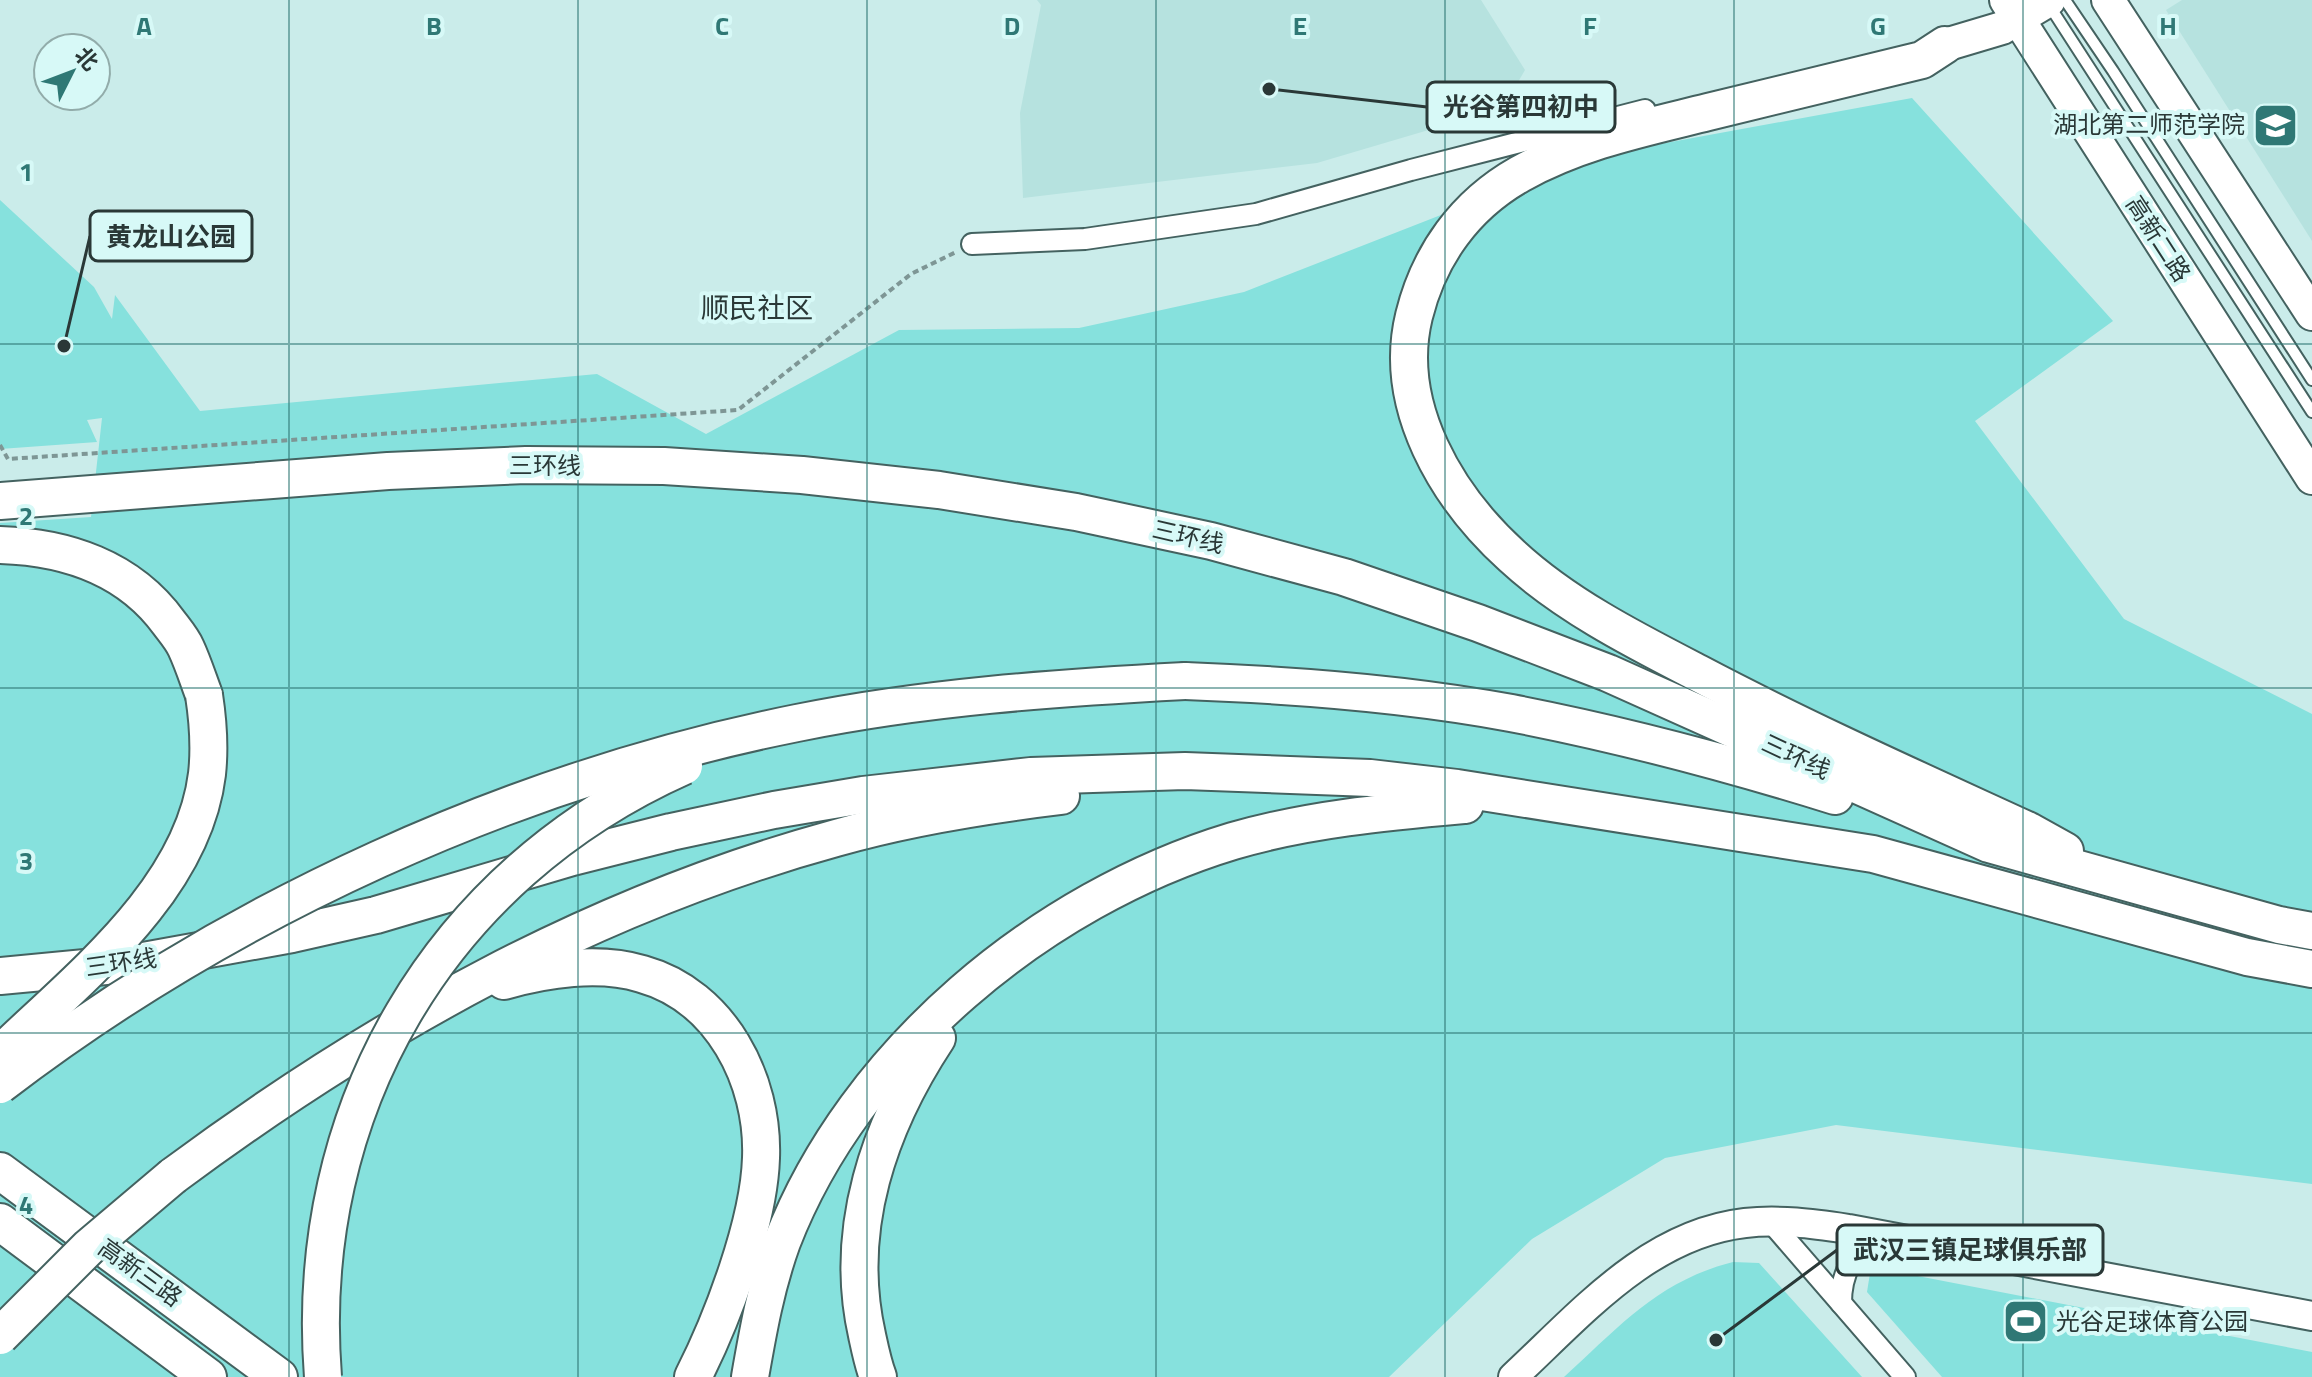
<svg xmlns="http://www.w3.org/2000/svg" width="2312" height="1377" font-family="'Titillium Web','Noto Sans SC',sans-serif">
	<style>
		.built { fill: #b6e2df }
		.green { fill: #86e1dd }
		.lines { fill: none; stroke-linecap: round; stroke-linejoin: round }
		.lane-casing { stroke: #446260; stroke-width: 14 }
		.street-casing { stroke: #446260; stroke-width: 24 }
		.secondary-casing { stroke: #446260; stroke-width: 32 }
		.primary-casing { stroke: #446260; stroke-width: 36 }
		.highway-casing { stroke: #446260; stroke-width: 40 }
		.path { stroke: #7e9695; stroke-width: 4; stroke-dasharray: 6 4; stroke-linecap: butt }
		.lane { stroke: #fff; stroke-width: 10 }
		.street { stroke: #fff; stroke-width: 20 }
		.secondary { stroke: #fff; stroke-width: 28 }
		.primary { stroke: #fff; stroke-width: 32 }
		.highway { stroke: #fff; stroke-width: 36 }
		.highway-bridge-casing { stroke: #446260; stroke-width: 40; stroke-linecap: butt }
		.highway-bridge { stroke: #fff; stroke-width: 36 }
		.grid { fill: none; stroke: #2f7875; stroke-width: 2; stroke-opacity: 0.55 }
		.labels { text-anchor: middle; stroke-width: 8; stroke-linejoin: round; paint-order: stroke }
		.poi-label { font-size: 24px; fill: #2a3837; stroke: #d7f9f7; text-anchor: end }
		.street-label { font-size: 24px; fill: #2a3837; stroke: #d7f9f7 }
		.quarter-label { font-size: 28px; fill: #2a3837; stroke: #d7f9f7 }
		.grid-label { font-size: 26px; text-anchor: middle; font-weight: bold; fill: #2f7875; stroke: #d7f9f7; stroke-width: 8; stroke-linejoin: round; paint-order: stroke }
		.leader { fill: none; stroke: #2a3837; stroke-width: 3 }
		.callout-dot { fill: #2a3837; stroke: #d7f9f7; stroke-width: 3 }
		.callout { fill: #d7f9f7; stroke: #2a3837; stroke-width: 3 }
		.callout-label { font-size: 26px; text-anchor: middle; font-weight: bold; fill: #2a3837 }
	</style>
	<rect width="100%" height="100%" fill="#caecea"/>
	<g class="built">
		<path d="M1037 0H1481L1525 70 1503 108 1317 163 1023 198 1020 113 1041 5Z"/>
		<path d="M2182 0H2312V241L2166 10Z"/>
	</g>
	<g class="green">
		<path d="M1912 98 2113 321 1975 421 2124 619 2312 714V1184L1836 1125 1665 1158 1532 1239 1389 1377H0V523L91 517 102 418 87 420 97 442 0 449V200L94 287 112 319 115 295 200 411 597 374 706 434 899 330 1079 328 1244 292 1589 157Z"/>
		<path d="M1733 1262 1759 1263 1862 1377H1564C1619 1327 1658 1281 1733 1262Z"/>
		<path d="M1871 1267 2312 1352V1377H1942L1867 1292Z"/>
	</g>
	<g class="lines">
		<defs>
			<g id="lane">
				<path d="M2065 0 2113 71 2312 380"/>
				<path d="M2049 5 2312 412"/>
			</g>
			<g id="street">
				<path d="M972 244 1085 239 1256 214 1411 170 1645 110"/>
				<path d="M1770 1221 1905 1377"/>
				<path d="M1841 1303C1841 1272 1853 1253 1878 1235"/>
			</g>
			<path id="secondary" d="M1513 1377C1580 1315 1648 1234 1745 1223 1780 1219 1814 1224 1849 1229L2312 1316"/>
			<g id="primary">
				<path d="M2006 0 2312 478"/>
				<path d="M2108 0 2312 314"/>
				<path d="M1945 45 2002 28 2049 0"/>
			</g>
			<g id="highway">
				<path d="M1945 45 1922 60C1851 77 1780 95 1708 112 1644 128 1579 141 1520 174 1465 205 1429 255 1414 316 1392 406 1447 497 1512 556 1565 605 1634 640 1698 673 1806 730 1918 780 2029 831L2065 851"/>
				<path d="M0 501 388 471 526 465 664 466 802 475 939 490 1076 512 1211 541 1344 577 1478 623 1608 673 1989 844 2279 925 2312 931"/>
				<path d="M0 545C66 547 129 568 169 623 175 631 182 639 186 648 193 663 198 679 204 695"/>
				<path d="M1185 681C1294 685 1404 693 1511 713 1620 734 1729 763 1835 796"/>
				<path d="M0 976 127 964 292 934 376 915 572 857 671 832 774 810 863 795 1031 776 1185 771 1370 778 1457 788 1873 854 2247 957 2312 969"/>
				<path d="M504 981C546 969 599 961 642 974 721 996 764 1080 761 1158 759 1223 722 1320 693 1377"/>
				<path d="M0 1171 279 1377"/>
				<path d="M173 1176C375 1026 592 905 836 838 909 817 986 805 1061 796"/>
				<path d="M0 1222 208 1377"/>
				<path d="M750 1377C758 1331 766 1286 782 1242 855 1053 1041 899 1233 841 1308 819 1387 812 1465 805"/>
				<path d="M878 1377C873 1364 870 1349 867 1335 843 1229 879 1126 937 1038"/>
			</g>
		</defs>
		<use href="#lane" class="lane-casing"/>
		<use href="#street" class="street-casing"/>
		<use href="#secondary" class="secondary-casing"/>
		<use href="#primary" class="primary-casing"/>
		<use href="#highway" class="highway-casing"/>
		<path class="path" d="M0 445 8 459 738 410 911 274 956 252"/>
		<use href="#lane" class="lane"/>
		<use href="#street" class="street"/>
		<use href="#secondary" class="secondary"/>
		<use href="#primary" class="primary"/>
		<use href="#highway" class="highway"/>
		<defs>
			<g id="highway-bridge">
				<path d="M0 1054C79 978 193 890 207 774 210 747 208 721 204 695"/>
				<path d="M0 1085C230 909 513 780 797 723 925 697 1055 688 1185 681"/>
				<path d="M0 1336 89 1247 173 1176"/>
				<path d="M323 1377C302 1111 439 875 684 766"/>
			</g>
		</defs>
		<use href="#highway-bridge" class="highway-bridge-casing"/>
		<use href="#highway-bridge" class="highway-bridge"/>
	</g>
	<path class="grid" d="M289 0V1377M578 0V1377M867 0V1377M1156 0V1377M1445 0V1377M1734 0V1377M2023 0V1377M0 344H2312M0 688H2312M0 1033H2312"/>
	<defs>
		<symbol id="university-square" viewBox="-11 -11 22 22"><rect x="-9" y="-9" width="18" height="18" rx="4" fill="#2f7875" stroke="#d7f9f7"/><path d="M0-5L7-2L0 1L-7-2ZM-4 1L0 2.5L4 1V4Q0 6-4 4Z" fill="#fff"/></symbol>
		<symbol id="stadium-square" viewBox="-11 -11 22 22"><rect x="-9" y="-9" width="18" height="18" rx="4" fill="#2f7875" stroke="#d7f9f7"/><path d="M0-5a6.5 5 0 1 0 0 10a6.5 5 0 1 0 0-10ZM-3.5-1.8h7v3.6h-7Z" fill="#fff"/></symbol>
	</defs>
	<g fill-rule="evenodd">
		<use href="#university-square" x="2250" y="100" width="51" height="51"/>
		<use href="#stadium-square" x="2000" y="1296" width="51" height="51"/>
	</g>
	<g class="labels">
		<g class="poi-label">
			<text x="2245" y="133">湖北第二师范学院</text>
			<text x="2056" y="1330" text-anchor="start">光谷足球体育公园</text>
		</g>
		<g class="street-label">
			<text transform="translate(2158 239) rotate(57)" y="8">高新二路</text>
			<text x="545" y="474">三环线</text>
			<text transform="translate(1188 537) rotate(13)" y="8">三环线</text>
			<text transform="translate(1796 757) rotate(25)" y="8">三环线</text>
			<text transform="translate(121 963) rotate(-8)" y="8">三环线</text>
			<text transform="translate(140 1273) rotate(36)" y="8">高新三路</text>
		</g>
		<g class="quarter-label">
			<text x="757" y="318">顺民社区</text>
		</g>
	</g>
	<g class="grid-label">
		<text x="144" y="35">A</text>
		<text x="434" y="35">B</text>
		<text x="722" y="35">C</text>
		<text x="1012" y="35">D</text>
		<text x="1300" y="35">E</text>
		<text x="1590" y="35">F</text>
		<text x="1878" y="35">G</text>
		<text x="2168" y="35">H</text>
		<text x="26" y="181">1</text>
		<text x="26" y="525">2</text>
		<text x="26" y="870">3</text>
		<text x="26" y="1214">4</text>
	</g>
	<path class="leader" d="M1269 89L1427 107M64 346L90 236M1716 1340L1837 1250"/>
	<g class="callout-dot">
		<circle cx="1269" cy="89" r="8"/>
		<circle cx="64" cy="346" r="8"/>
		<circle cx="1716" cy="1340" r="8"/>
	</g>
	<g class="callout">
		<rect x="1427" y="82" width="188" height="50" rx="8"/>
		<rect x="90" y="211" width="162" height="50" rx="8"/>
		<rect x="1837" y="1225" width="266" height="50" rx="8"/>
	</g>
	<g class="callout-label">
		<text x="1521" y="116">光谷第四初中</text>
		<text x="171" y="246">黄龙山公园</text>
		<text x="1970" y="1259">武汉三镇足球俱乐部</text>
	</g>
	<g transform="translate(72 72) rotate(48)"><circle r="38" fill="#d7f9f7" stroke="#92acaa" stroke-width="2"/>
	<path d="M0-6L14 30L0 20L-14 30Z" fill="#2f7875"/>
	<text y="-12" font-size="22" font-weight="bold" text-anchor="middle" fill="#2a3837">北</text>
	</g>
</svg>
